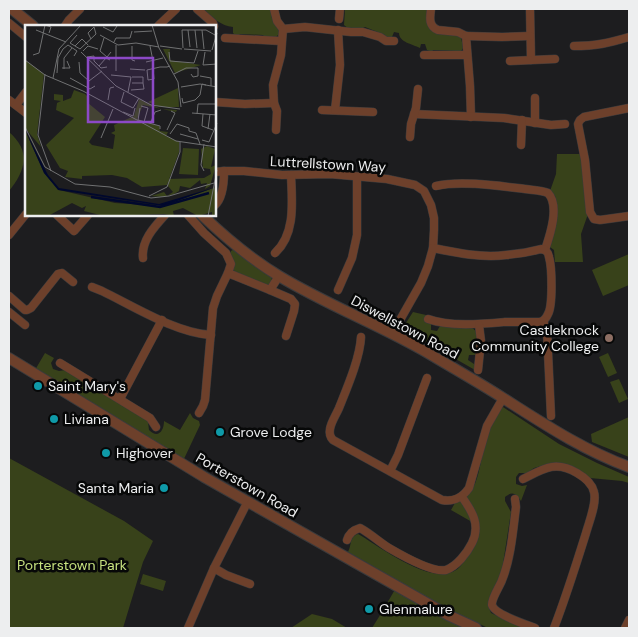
<svg xmlns="http://www.w3.org/2000/svg" width="638" height="637" font-family="'DM Sans',sans-serif">
	<style>
		.green { fill: #38421a }
		.lines { fill: none; stroke-linecap: round; stroke-linejoin: round }
		.minor-casing { stroke: #3a3a3c; stroke-width: 9 }
		.tertiary-casing { stroke: #3a3a3c; stroke-width: 12 }
		.minor { stroke: #6d402b; stroke-width: 8 }
		.tertiary { stroke: #6d402b; stroke-width: 10 }
		.education-dot { fill: #8d6e63; stroke: #070808; stroke-width: 2 }
		.culture-dot { fill: #0f9aa8; stroke: #070808; stroke-width: 2 }
		.labels { text-anchor: middle; stroke-width: 5; stroke-linejoin: round; paint-order: stroke }
		.street-label { font-size: 14px; fill: #edeeef; stroke: #070808 }
		.poi-label { font-size: 14px; fill: #edeeef; stroke: #070808; text-anchor: start }
		.park-label { font-size: 14px; fill: #c6e17f; stroke: #070808 }
		.inset-river { fill: none; stroke: #00082d; stroke-width: 2.5 }
		.inset-road { fill: none; stroke: #707172; stroke-width: 1 }
		.view { fill: #8c49c6; fill-opacity: 0.15; stroke: #8c49c6; stroke-width: 2.5 }
		.inset-edge { fill: none; stroke: #edeeef; stroke-width: 2.5 }
	</style>
	<rect width="100%" height="100%" fill="#1d1d1f"/>
	<g class="green">
		<path d="M204 9H271C271 13 271 17 273 20 276 26 279 28 279 34L275 38 264 37 263 35 240 34 239 35 236 36 233 33V27C221 26 212 17 204 9Z"/>
		<path d="M345 9H428L427 21 451 34 461 37 463 48 460 53 455 51 433 50 432 52 427 50 425 44H421L420 48C412 44 399 42 399 33L394 32 392 37 389 38H386L385 35 365 27 363 28 349 29 344 25Z"/>
		<path d="M9 132C31 151 26 170 9 191Z"/>
		<path d="M557 154H582L588 214 581 234 583 262H555L554 250 550 247 553 236 556 201 555 196 550 191 556 174Z"/>
		<path d="M234 249 272 277 271 281 269 284H265L235 272 232 267 229 256 231 251Z"/>
		<path d="M629 254V285L603 296 592 270Z"/>
		<path d="M413 312 426 315 425 321 431 324V330L437 331 440 326 472 328C481 333 478 345 477 354L475 355H469L468 360 474 364 475 370 405 330 404 326Z"/>
		<path d="M45 353 54 358 51 363 53 369 59 371 65 370 146 419 148 422 149 430C158 439 164 431 164 421L180 430 190 413 193 418 199 421 200 425 183 461 35 370Z"/>
		<path d="M608 353 617 373 608 377 599 357Z"/>
		<path d="M619 379 628 399 619 403 610 382Z"/>
		<path d="M503 407 559 444 597 463 629 477V483L622 481 590 478 569 466 559 463 548 464 534 468 527 473H519L516 477V484L522 486 527 485 521 501C516 493 512 491 505 497V501L511 512 502 570 488 605 491 613 524 628H488L444 607 348 552C352 545 349 537 358 534 379 546 432 587 456 570 462 567 466 557 469 551 473 543 478 535 479 526L451 510 455 503C483 497 479 451 489 429 492 422 497 416 501 409Z"/>
		<path d="M629 417V457L592 442 591 434Z"/>
		<path d="M9 458 124 521 153 541 143 562 123 628H9Z"/>
		<path d="M143 574 166 581 163 591 140 584Z"/>
		<path d="M397 586 476 628H372L382 612Z"/>
		<path d="M312 614 332 619 347 628H291Z"/>
	</g>
	<g class="lines">
		<defs>
			<g id="minor">
				<path d="M197 9 213 23 214 26"/>
				<path d="M274 9 277 21 283 29"/>
				<path d="M431 9C430 17 428 26 438 30L458 32 466 36"/>
				<path d="M530 9 531 60"/>
				<path d="M339 19 340 9"/>
				<path d="M9 23 26 37"/>
				<path d="M65 26 69 20 80 9"/>
				<path d="M158 26 176 9"/>
				<path d="M283 29 305 27 351 32H363L380 37 386 41H394"/>
				<path d="M466 36 470 86 471 117"/>
				<path d="M466 36 502 37 530 36"/>
				<path d="M225 38 281 41"/>
				<path d="M574 46C596 46 609 43 629 37"/>
				<path d="M424 55H467"/>
				<path d="M510 61 555 59"/>
				<path d="M535 98V123"/>
				<path d="M9 100 26 113"/>
				<path d="M215 102 245 104 274 103"/>
				<path d="M16 105 26 92"/>
				<path d="M629 108 584 117 580 120 578 124 585 160 590 212 594 219 600 220 629 216"/>
				<path d="M322 110 373 112"/>
				<path d="M335 110 340 65 338 30"/>
				<path d="M414 114 504 118 551 125 565 124"/>
				<path d="M276 130 277 111 274 103 273 85 281 55 283 29"/>
				<path d="M410 137 411 124 416 108 418 89"/>
				<path d="M521 145 522 120"/>
				<path d="M224 171H244L282 175 330 174 387 179 415 185 424 191 431 205 434 218V230L433 248 428 266 421 283 392 334"/>
				<path d="M215 172 224 171C224 182 223 198 215 205"/>
				<path d="M436 186C460 180 500 186 525 189 532 190 541 190 548 193 560 206 550 235 545 250"/>
				<path d="M57 215 74 231 88 215"/>
				<path d="M188 215 204 233 226 253 231 264 228 273"/>
				<path d="M9 235 26 214"/>
				<path d="M275 253C296 234 292 201 291 175"/>
				<path d="M143 258C141 241 154 227 165 215"/>
				<path d="M279 276 270 290 291 299 295 304 294 311 286 336"/>
				<path d="M92 287 102 291C133 306 176 333 211 335"/>
				<path d="M338 290 352 258 357 235V177"/>
				<path d="M9 296 25 310H27L31 308 58 274 62 273 73 282"/>
				<path d="M9 312 25 325"/>
				<path d="M428 319C450 327 482 324 505 322 516 322 528 322 540 322 544 321 546 319 548 314 553 305 552 267 549 257 548 252 548 253 545 250L541 249C530 252 518 254 506 255 481 258 457 253 433 248"/>
				<path d="M543 321 547 331 551 416"/>
				<path d="M361 337C360 358 347 388 339 408 336 415 331 422 330 429 329 434 330 437 333 440L442 500C454 502 462 498 469 488L487 426 503 398"/>
				<path d="M60 363 150 418 156 427"/>
				<path d="M478 370 481 341 479 325"/>
				<path d="M120 399 162 320"/>
				<path d="M199 413 203 406 205 400 213 308 217 296 228 273 270 290"/>
				<path d="M390 471 398 455 427 378"/>
				<path d="M523 479C543 469 555 460 577 473 584 477 592 483 594 492 597 503 589 522 586 533 576 565 566 597 554 628"/>
				<path d="M515 499 516 507C513 530 511 558 502 580 500 586 491 599 492 605 494 614 527 625 535 628"/>
				<path d="M347 540C349 533 353 530 360 528 371 534 379 542 389 548 401 555 432 573 446 570 457 566 467 553 472 543 481 525 472 511 462 497"/>
				<path d="M214 568 226 575 250 584"/>
				<path d="M188 628 214 568 248 501"/>
				<path d="M625 628 629 620"/>
			</g>
			<g id="tertiary">
				<path d="M12 9 33 26"/>
				<path d="M202 215C226 238 251 259 279 276 327 305 380 325 428 353 453 368 478 382 503 398 544 424 583 450 629 467"/>
				<path d="M9 358 204 477 448 615 476 628"/>
			</g>
		</defs>
		<use href="#minor" class="minor-casing"/>
		<use href="#tertiary" class="tertiary-casing"/>
		<use href="#minor" class="minor"/>
		<use href="#tertiary" class="tertiary"/>
	</g>
	<circle class="education-dot" cx="609" cy="338" r="5"/>
	<g class="culture-dot">
		<circle cx="38" cy="386" r="5"/>
		<circle cx="54" cy="419" r="5"/>
		<circle cx="220" cy="432" r="5"/>
		<circle cx="106" cy="453" r="5"/>
		<circle cx="164" cy="488" r="5"/>
		<circle cx="369" cy="609" r="5"/>
	</g>
	<g class="labels">
		<g class="street-label">
			<text transform="translate(328 164) rotate(3)" y="5">Luttrellstown Way</text>
			<text transform="translate(405 327) rotate(28)" y="5">Diswellstown Road</text>
			<text transform="translate(247 485) rotate(30)" y="5">Porterstown Road</text>
		</g>
		<g class="poi-label">
			<text x="599" y="335" text-anchor="end">Castleknock<tspan x="599" dy="16">Community College</tspan></text>
			<text x="48" y="391">Saint Mary's</text>
			<text x="64" y="424">Liviana</text>
			<text x="230" y="437">Grove Lodge</text>
			<text x="116" y="458">Highover</text>
			<text x="154" y="493" text-anchor="end">Santa Maria</text>
			<text x="379" y="614">Glenmalure</text>
		</g>
		<g class="park-label">
			<text x="72" y="570">Porterstown Park</text>
		</g>
	</g>
	<g transform="translate(25 25)">
		<rect width="191" height="191" fill="#1d1d1f"/>
		<path d="M138 24H145L144 35 176 40 150 48ZM0 35 19 49 12 109 16 122 0 103ZM153 63 154 82H135L123 77ZM49 65 60 69 64 73 63 78 80 92 64 117 67 120 88 124 90 110 86 108 90 106 89 100 109 91 114 74 136 84 152 85 151 87 118 80 112 94 134 101 135 106 143 107 141 111 154 117V127L142 160 117 162 102 153 87 150 57 151V154L40 152 43 146 35 143 21 120 49 93 31 85 32 78 36 76 29 75V69L38 70V76L46 73ZM0 105 19 148 34 165 90 178 138 181 191 162V191H187V187L173 191 158 183 148 186 149 191 139 189 79 191 59 186 61 181 57 183 47 178 23 191H0ZM182 121 190 124 186 142 191 140 185 161 180 164 182 158 176 159 175 155 165 163 155 161 154 166 149 169 139 172 126 171 139 167 142 171 148 167 143 161V154L179 153 186 149 185 144 178 143 176 124ZM158 123 174 124 173 150 154 149Z" fill="#38421a"/>
		<path d="M1 107 23 150 34 163 134 179 191 162 138 181 33 165 19 148Z" fill="#00082d"/>
		<path class="inset-river" d="M66 172 135 182 184 168"/>
		<path class="inset-road" d="M127 0 134 23 153 57 156 82M78 2 88 7 92 1M11 5 41 17M163 5 165 22M170 5 172 23M177 5 179 24M109 7 127 6M52 10 45 18 55 24 71 9 69 2M75 10 93 20 111 18 134 22M79 13 75 26 82 32 86 27M66 14 63 8 69 2M89 17 91 13H105L107 6M50 21 57 14 63 20M107 21V35L110 36M125 21 128 36M135 21 157 24M158 23 157 5H181L190 10M159 24 186 26M187 25 192 8M58 26 63 21 73 24M56 27 91 61 126 80 155 84M144 27 145 36 169 38 173 26M180 27 178 40 192 39M8 30 14 28 20 0 26 2 24 8M62 32 69 31V36L76 43 82 42M0 35 20 50 58 66 151 116 192 122M54 37 55 48 64 56M121 37 138 33M74 41 81 33 85 35M37 43H45L42 36M128 43 129 54 123 55 122 45 135 42H142L145 41M39 44V33L47 23M105 44 120 45M91 46V20M32 48 33 33 38 24 43 20 52 26 49 31M20 49 13 110 26 146M149 49 161 43H173V51L168 52 166 49M86 50 106 52 103 67M175 51 186 53V61M107 52H118V58M28 53 34 24 56 0M45 53 65 64 70 61M64 56 77 46M156 62 175 59 192 62M106 65 119 64 118 58H107M99 67 96 77 108 83 114 73M157 73 158 78 170 75 175 70 177 59 181 60M83 75 85 63 89 62M116 81 123 83 119 97M115 83 113 95 135 101V104M98 87 108 91 110 83M167 88 192 90M172 89 173 79H192M178 89 177 101 188 105M125 99 130 87 136 85M0 102 20 142 50 159 85 162 126 173 144 171 189 158M183 104 185 89M142 105 150 88 146 86M145 109 152 99 164 103V106L171 108 175 119M155 109 173 114M76 113 88 84M177 115 184 117 192 98M179 146 176 140 179 119M124 171 142 162 155 127V117M183 191 192 145"/>
		<path class="view" d="M63 33H128V97H63Z"/>
		<rect width="191" height="191" class="inset-edge"/>
	</g>
	<rect width="638" height="637" fill="none" stroke="#edeeef" stroke-width="20"/>
</svg>
